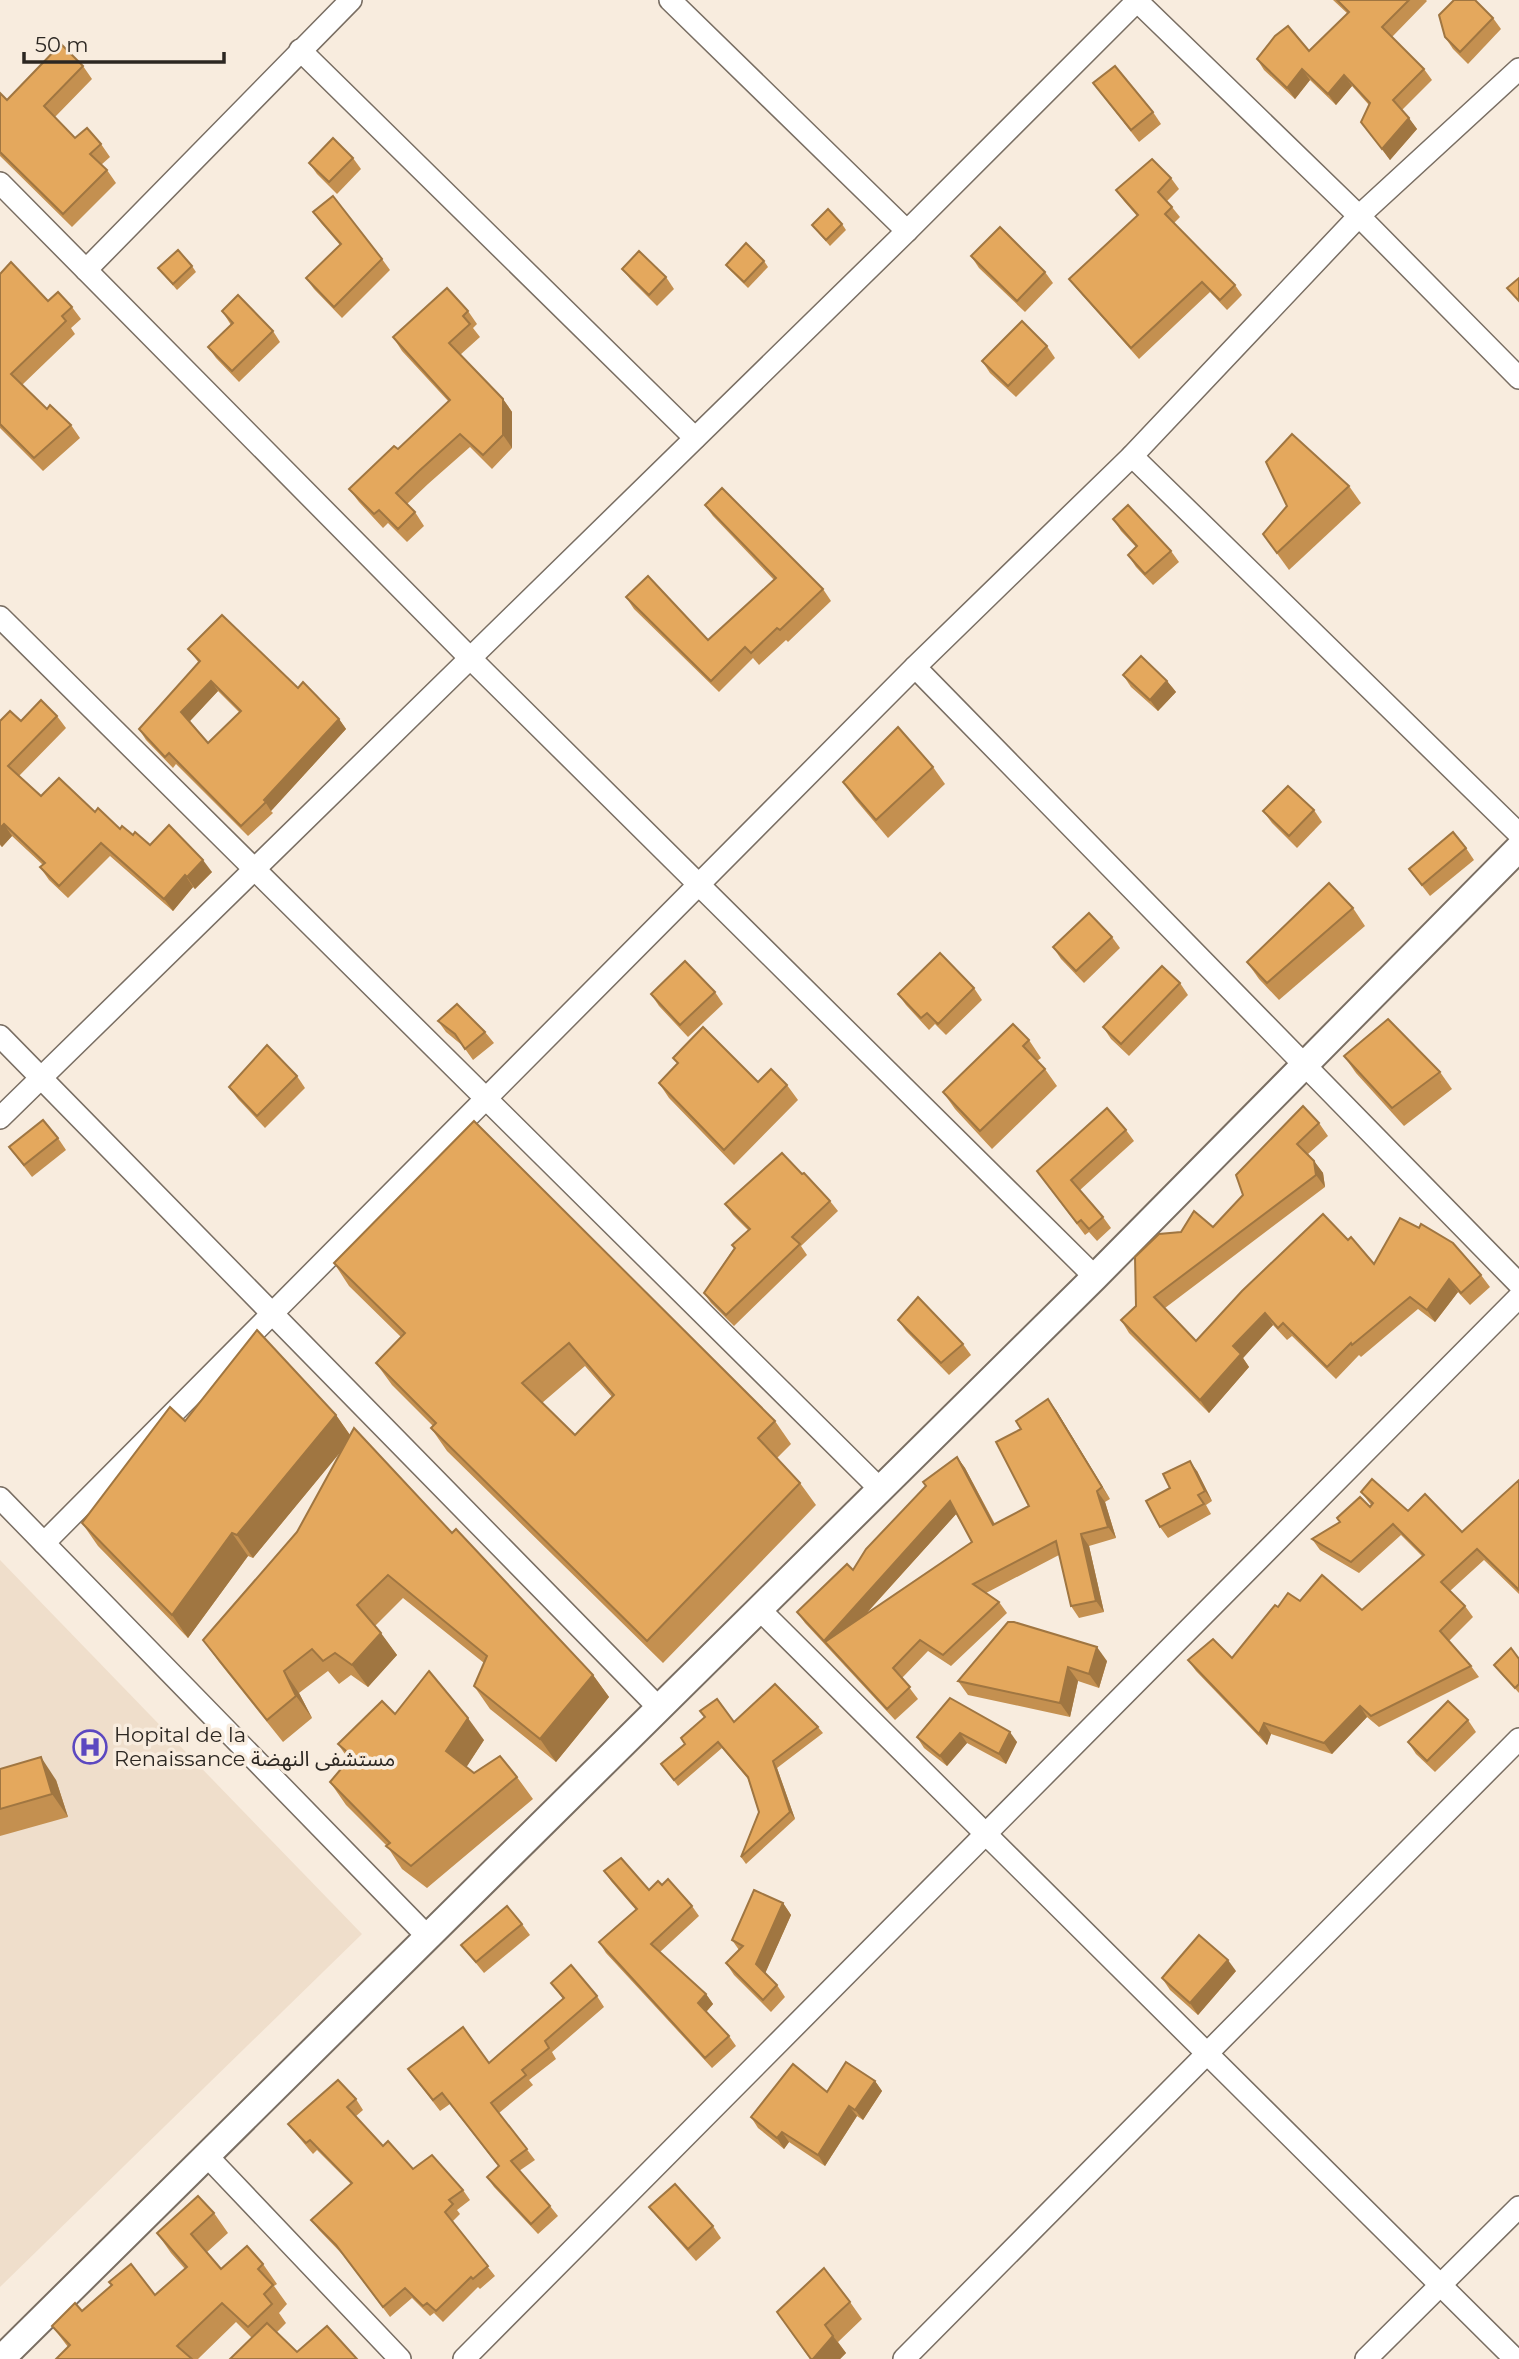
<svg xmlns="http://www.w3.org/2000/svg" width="1519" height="2359" font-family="Montserrat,'Noto Sans Arabic',sans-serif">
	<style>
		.built { fill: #efdecb }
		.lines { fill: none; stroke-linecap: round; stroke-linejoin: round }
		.minor-casing { stroke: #796e63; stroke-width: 24 }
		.tertiary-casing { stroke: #796e63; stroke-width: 30 }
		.minor { stroke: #fff; stroke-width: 21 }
		.tertiary { stroke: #fff; stroke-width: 26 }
		.wall { fill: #c49050; fill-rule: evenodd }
		.shaded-wall { fill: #a07641 }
		.building { fill: #e4a85d; stroke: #a07641; stroke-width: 2; fill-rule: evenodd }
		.labels { text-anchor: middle; stroke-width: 7; stroke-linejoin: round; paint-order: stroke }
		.poi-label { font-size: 21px; fill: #2c2722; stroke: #f8ecde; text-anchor: start }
	</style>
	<rect width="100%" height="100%" fill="#f8ecde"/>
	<path class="built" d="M0 1560 362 1934 0 2287Z"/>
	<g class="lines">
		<defs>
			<g id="minor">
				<path d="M670 0 907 231"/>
				<path d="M1136 0 1359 216 1519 378"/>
				<path d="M300 50 695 438"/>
				<path d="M0 183 471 659 1095 1277"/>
				<path d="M86 270 351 0"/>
				<path d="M1132 456 1519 834"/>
				<path d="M0 617 880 1489"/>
				<path d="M915 667 1519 1284"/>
				<path d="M0 1036 660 1709"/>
				<path d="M0 1118 907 231 1138 0"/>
				<path d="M0 1498 428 1937"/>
				<path d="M44 1543 915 667 1132 456 1359 216 1519 69"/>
				<path d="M759 1609 1515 2359"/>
				<path d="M207 2156 400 2359"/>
				<path d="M464 2359 1519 1297"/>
				<path d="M904 2359 1519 1739"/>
				<path d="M1366 2359 1519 2207"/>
			</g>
			<path id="tertiary" d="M1 2359 1095 1277 1519 848"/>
		</defs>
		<use href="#minor" class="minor-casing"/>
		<use href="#tertiary" class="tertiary-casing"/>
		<use href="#minor" class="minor"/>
		<use href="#tertiary" class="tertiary"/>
	</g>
	<g class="wall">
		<path d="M1333 0H1426L1427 1 1392 37 1424 69 1432 80 1402 110 1417 129 1390 160 1361 122 1369 105 1352 86 1336 105 1310 80 1295 99 1264 70 1257 59 1309 51 1348 14Z"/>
		<path d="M1493 18 1501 29 1468 64 1453 49 1445 37Z"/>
		<path d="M83 66 92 79 55 117 75 138 101 144 110 157 101 165 107 170 116 183 72 227 0 156V93L7 100Z"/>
		<path d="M1093 83 1153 112 1161 124 1139 142Z"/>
		<path d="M353 158 361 169 337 194 317 174 309 163Z"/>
		<path d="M1171 178 1179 189 1167 201 1180 217 1174 223 1235 285 1242 295 1227 310 1210 292 1139 359 1077 289 1069 279 1137 216 1124 201 1116 190Z"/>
		<path d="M313 212 382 259 390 270 342 318 314 289 306 278 340 245 321 223Z"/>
		<path d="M842 224 846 230 830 246 812 225Z"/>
		<path d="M971 256 1045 272 1053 283 1025 312 979 268Z"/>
		<path d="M764 261 768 267 748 288 730 270 726 265Z"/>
		<path d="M192 266 196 272 177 290 158 268Z"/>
		<path d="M622 269 666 277 674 289 657 306 631 280Z"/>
		<path d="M0 274 48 301 72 307 81 319 71 328 75 334 22 385 47 409 71 425 80 438 43 471 0 428Z"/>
		<path d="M222 311 273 331 280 342 239 382 216 358 208 347 231 325Z"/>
		<path d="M468 311 477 324 473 328 480 337 460 355 503 399 512 412V448L492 469 470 447 428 484 407 504 415 512 424 526 407 542 388 523 383 528 359 502 349 489 398 449 449 402 402 351 393 337Z"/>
		<path d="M1047 346 1055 358 1016 397 990 373 982 361Z"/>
		<path d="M1349 486 1361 503 1289 570 1263 534Z"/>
		<path d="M705 505 823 589 831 601 788 642 786 640 759 665 753 658 719 692 634 609 626 597 708 640 774 580 713 516Z"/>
		<path d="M1113 519 1171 551 1179 562 1153 585 1136 567 1128 555 1136 547 1121 531Z"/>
		<path d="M188 649 298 688 339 719 346 729 271 811 273 813 248 836 176 764 173 768 146 740 139 729 199 663ZM218 691 240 713 208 743 190 721Z"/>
		<path d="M1123 675 1167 681 1176 692 1158 711 1131 687Z"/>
		<path d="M57 716 66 728 19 776 41 796 95 812 120 829 133 835 150 845 212 872 195 889 193 887 173 911 110 856 68 898 49 880 40 867 43 865 12 836 2 847 0 845V721H21Z"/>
		<path d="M933 767 945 784 888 838 855 799 843 782Z"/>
		<path d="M1314 810 1322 822 1297 848 1272 823 1263 811Z"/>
		<path d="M1466 848 1474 860 1430 896 1409 869Z"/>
		<path d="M1353 908 1365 926 1279 1000 1259 979 1247 962Z"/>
		<path d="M1112 937 1120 948 1084 983 1061 959 1053 947Z"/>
		<path d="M1180 983 1188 995 1129 1056 1111 1039 1103 1027Z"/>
		<path d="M974 988 982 1000 946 1035 935 1024 929 1030 906 1005 898 994Z"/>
		<path d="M715 992 723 1004 688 1037 659 1006 651 994Z"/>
		<path d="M438 1021 485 1032 494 1043 473 1060 463 1046 446 1032Z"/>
		<path d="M1029 1040 1041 1058 1037 1061 1045 1069 1057 1086 992 1149 955 1109 943 1092Z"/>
		<path d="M1344 1056 1440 1072 1452 1089 1404 1126 1356 1073Z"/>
		<path d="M673 1058 758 1082 787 1085 798 1100 734 1165 669 1098 659 1083 678 1064Z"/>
		<path d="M297 1076 305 1088 265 1128 238 1099 229 1087Z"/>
		<path d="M474 1121 775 1421 791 1444 777 1458 800 1483 816 1505 663 1663 447 1451 431 1428 433 1426 392 1385 376 1363 401 1337 349 1286 334 1263ZM585 1366 612 1397 575 1435 542 1403Z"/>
		<path d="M1319 1123 1328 1136 1308 1154 1314 1161 1323 1173 1325 1187 1165 1308 1196 1341 1348 1240 1374 1264 1481 1275 1490 1287 1470 1305 1458 1292 1435 1322 1418 1309 1361 1357 1359 1355 1336 1379 1292 1336 1287 1340 1273 1325 1243 1358 1249 1367 1209 1413 1129 1333 1121 1320 1136 1306 1181 1232 1213 1227 1243 1195Z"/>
		<path d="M1126 1130 1134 1141 1080 1190 1103 1217 1111 1228 1097 1241 1089 1232 1085 1235 1037 1171Z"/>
		<path d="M58 1138 66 1150 32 1177 9 1147Z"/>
		<path d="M802 1174 830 1201 838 1211 801 1246 807 1255 734 1326 711 1303 704 1293 734 1248 732 1245 748 1230 733 1215 725 1204Z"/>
		<path d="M898 1320 963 1344 971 1355 949 1375 906 1331Z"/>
		<path d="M1056 1410 1110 1499 1105 1502 1116 1538 1089 1546 1104 1612 1079 1618 1071 1606 1059 1555 986 1593 999 1602 1007 1613 951 1666 928 1651 902 1678 918 1699 895 1720 805 1623 797 1612 853 1570 957 1457 965 1468 995 1524 1029 1506ZM956 1514 972 1542 865 1615Z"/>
		<path d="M336 1415 350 1435 452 1533 593 1675 609 1697 556 1762 490 1709 474 1686 484 1663 403 1598 375 1626 397 1655 368 1687 351 1675 339 1684 328 1671 299 1693 312 1718 283 1742 219 1662 203 1640 297 1532 342 1450 253 1558 248 1556 188 1638 98 1546 82 1523Z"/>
		<path d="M1197 1471 1212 1501 1206 1505 1211 1514 1168 1538 1160 1527Z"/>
		<path d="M1519 1480V1594L1484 1560 1450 1591 1465 1606 1473 1617 1449 1641 1471 1666 1479 1677 1379 1727 1367 1717 1332 1754 1271 1734 1267 1745 1196 1671 1188 1660 1232 1658 1278 1607 1300 1601 1362 1610 1423 1557 1401 1535 1359 1573 1320 1550 1312 1539 1370 1507 1371 1505 1361 1492 1462 1532Z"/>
		<path d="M1519 1659V1693L1494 1665Z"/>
		<path d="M1107 1661 1099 1688 1078 1681 1070 1717 968 1695 958 1681Z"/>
		<path d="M950 1698 1017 1742 1006 1764 967 1743 947 1766 924 1748 917 1737Z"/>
		<path d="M395 1714 484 1740 466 1767 474 1773 517 1777 533 1799 427 1888 402 1869 387 1846 346 1805 330 1782 349 1760 338 1744Z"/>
		<path d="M1468 1720 1476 1732 1435 1772 1416 1754 1408 1742Z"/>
		<path d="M734 1722 818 1727 823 1733 777 1768 795 1819 746 1864 741 1857 759 1812 748 1779 722 1748 678 1786 661 1764Z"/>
		<path d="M0 1769 56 1780 68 1817 0 1836Z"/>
		<path d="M604 1871 649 1890 692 1906 699 1916 660 1952 706 1994 713 2004 706 2012 729 2036 736 2046 712 2068 606 1953 599 1942 636 1910 611 1881Z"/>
		<path d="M783 1903 791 1915 765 1973 777 1985 785 1997 771 2012 734 1975 726 1963 739 1950 732 1940Z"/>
		<path d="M522 1924 530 1935 484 1973 461 1945Z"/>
		<path d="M1236 1971 1198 2015 1170 1990 1162 1978Z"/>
		<path d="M551 1983 597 1996 604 2007 552 2052 556 2059 529 2080 533 2085 499 2113 535 2160 519 2171 550 2206 558 2216 538 2234 494 2187 487 2177 499 2167 450 2104 440 2111 408 2069 489 2063 563 1999Z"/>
		<path d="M875 2081 882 2091 863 2120 857 2116 825 2166 789 2142 784 2149 758 2128 751 2117 827 2092Z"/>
		<path d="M356 2099 363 2110 355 2117 383 2146 413 2169 463 2190 470 2200 457 2210 460 2214 452 2222 495 2276 480 2289 478 2287 443 2322 434 2313 430 2316 412 2298 390 2317 343 2255 319 2230 311 2220 351 2184 317 2150 313 2154 296 2134 288 2124Z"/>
		<path d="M649 2207 713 2226 721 2238 696 2261 658 2218Z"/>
		<path d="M214 2213 228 2233 207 2252 221 2269 263 2264 277 2284 274 2286 287 2304 279 2313 286 2323 277 2332 297 2352 230 2359 252 2338 236 2322 198 2359H56L68 2347 52 2326 82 2311 155 2295 185 2269 171 2253 157 2233Z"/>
		<path d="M850 2302 862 2319 838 2342 846 2353 840 2359H810L777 2312Z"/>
	</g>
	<g class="shaded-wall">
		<path d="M1302 69 1310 80 1295 99 1287 88Z"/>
		<path d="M1344 75 1352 86 1336 105 1328 94Z"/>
		<path d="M1409 118 1417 129 1390 160 1382 149Z"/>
		<path d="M503 399 512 412V448L503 435Z"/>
		<path d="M211 681 218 691 189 722 181 712Z"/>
		<path d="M1167 681 1176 692 1158 711 1150 700Z"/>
		<path d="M339 719 346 729 271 811 264 800Z"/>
		<path d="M4 824 12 836 2 847 0 844V828Z"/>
		<path d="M203 860 212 872 195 889 187 877Z"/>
		<path d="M185 875 193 887 173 911 164 899Z"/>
		<path d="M1314 1161 1323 1173 1325 1187 1316 1175Z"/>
		<path d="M1449 1279 1458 1292 1435 1322 1427 1310Z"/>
		<path d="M1265 1313 1273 1325 1243 1358 1249 1367 1209 1413 1200 1400 1233 1346Z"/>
		<path d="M1048 1399 1056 1410 1110 1499 1102 1487Z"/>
		<path d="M336 1415 352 1438 253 1558 237 1535Z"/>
		<path d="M957 1457 965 1468 1001 1537 993 1525Z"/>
		<path d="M1190 1461 1197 1471 1212 1501 1205 1491Z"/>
		<path d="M1097 1491 1105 1502 1116 1538 1108 1527Z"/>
		<path d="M950 1501 958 1512 833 1650 825 1642 832 1652 824 1641Z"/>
		<path d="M232 1533 248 1556 188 1638 172 1615Z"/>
		<path d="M1081 1534 1089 1546 1104 1612 1096 1601Z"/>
		<path d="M381 1633 397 1655 368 1687 352 1665Z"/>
		<path d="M1097 1647 1107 1661 1099 1688 1089 1674Z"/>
		<path d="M1068 1667 1078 1681 1070 1717 1060 1703Z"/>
		<path d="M284 1671 299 1693 312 1718 296 1696Z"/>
		<path d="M593 1675 609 1697 556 1762 540 1739Z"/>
		<path d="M1360 1706 1367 1717 1332 1754 1324 1743Z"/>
		<path d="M468 1718 484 1740 462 1774 446 1751Z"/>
		<path d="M1264 1723 1271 1734 1267 1745 1259 1734Z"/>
		<path d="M1010 1732 1017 1742 1006 1764 999 1754Z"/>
		<path d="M960 1733 967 1743 947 1766 940 1756Z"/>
		<path d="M41 1757 56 1780 68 1817 52 1794Z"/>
		<path d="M773 1761 777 1768 795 1819 790 1812Z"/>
		<path d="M783 1903 791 1915 764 1976 756 1964Z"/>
		<path d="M1228 1960 1236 1971 1198 2015 1190 2003Z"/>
		<path d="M706 1994 713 2004 705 2013 698 2003Z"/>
		<path d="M875 2081 882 2091 863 2120 855 2110Z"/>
		<path d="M849 2106 857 2116 825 2166 818 2155Z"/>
		<path d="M782 2132 789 2142 784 2149 777 2138Z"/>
		<path d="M833 2336 846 2353 840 2359H813Z"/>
	</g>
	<g class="building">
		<path d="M1337 0H1409L1382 27 1424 69 1393 100 1409 118 1382 149 1361 122 1370 103 1344 75 1328 94 1302 69 1287 88 1257 59 1275 36 1288 26 1309 51 1349 12Z"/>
		<path d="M1454 0H1475L1493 18 1460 52 1445 37 1439 15Z"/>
		<path d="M61 44 83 66 44 106 75 138 87 128 101 144 90 154 107 170 63 214 0 152V93L7 100Z"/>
		<path d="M1115 66 1153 112 1131 130 1093 83Z"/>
		<path d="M333 138 353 158 329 182 309 163Z"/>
		<path d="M1152 159 1171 178 1158 192 1172 207 1165 214 1235 285 1220 300 1202 282 1131 348 1069 279 1138 215 1116 190Z"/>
		<path d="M333 196 382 259 334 307 306 278 341 244 313 212Z"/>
		<path d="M828 209 842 224 826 240 812 225Z"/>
		<path d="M1000 227 1045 272 1017 301 971 256Z"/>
		<path d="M746 243 764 261 744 282 726 265Z"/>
		<path d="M178 250 192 266 173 284 158 268Z"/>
		<path d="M639 251 666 277 649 295 622 269Z"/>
		<path d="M11 262 48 301 58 292 72 307 62 316 66 321 11 374 47 409 50 405 71 425 34 458 0 424V274Z"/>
		<path d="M1519 278V301L1507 288Z"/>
		<path d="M447 288 468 311 463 316 470 324 449 343 503 399V435L483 455 460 434 419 471 396 493 415 512 398 529 379 510 374 514 349 489 394 446 398 449 450 400 393 337Z"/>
		<path d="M238 295 273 331 232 371 208 347 233 323 222 311Z"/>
		<path d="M1022 321 1047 346 1008 386 982 361Z"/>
		<path d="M1292 434 1349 486 1277 553 1263 534 1287 506 1266 462Z"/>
		<path d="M722 488 823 589 780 630 777 628 751 653 745 647 711 681 626 597 648 576 708 640 776 578 705 505Z"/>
		<path d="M1128 505 1171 551 1145 574 1128 555 1137 546 1113 519Z"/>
		<path d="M222 615 298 688 303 682 339 719 264 800 266 802 241 826 169 753 165 757 139 729 200 661 188 649ZM211 681 241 711 208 743 181 712Z"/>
		<path d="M1141 656 1167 681 1150 700 1123 675Z"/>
		<path d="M41 700 57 716 8 766 41 796 59 778 95 812 98 808 120 829 122 826 133 835 135 832 150 845 169 825 203 860 187 877 185 875 164 899 101 843 59 886 40 867 45 863 4 824 0 828V721L10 711 21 721Z"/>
		<path d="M898 727 933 767 876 820 843 782Z"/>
		<path d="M1288 786 1314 810 1289 836 1263 811Z"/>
		<path d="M1453 832 1466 848 1422 885 1409 869Z"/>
		<path d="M1329 883 1353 908 1267 983 1247 962Z"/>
		<path d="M1089 913 1112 937 1076 971 1053 947Z"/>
		<path d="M940 953 974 988 938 1024 927 1013 921 1018 898 994Z"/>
		<path d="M685 961 715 992 680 1025 651 994Z"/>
		<path d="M1162 966 1180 983 1121 1044 1103 1027Z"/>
		<path d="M457 1004 485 1032 465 1049 455 1034 438 1021Z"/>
		<path d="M1388 1019 1440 1072 1392 1108 1344 1056Z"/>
		<path d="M1013 1024 1029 1040 1023 1046 1045 1069 980 1131 943 1092Z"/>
		<path d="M703 1027 758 1082 771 1069 787 1085 724 1150 659 1083 678 1063 673 1058Z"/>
		<path d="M267 1045 297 1076 257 1116 229 1087Z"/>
		<path d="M1303 1106 1319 1123 1297 1144 1314 1161 1316 1175 1154 1297 1196 1341 1242 1291 1323 1214 1348 1240 1351 1237 1374 1264 1400 1218 1419 1228 1421 1224 1453 1243 1481 1275 1461 1293 1449 1279 1427 1310 1410 1297 1352 1345 1351 1343 1327 1367 1283 1323 1278 1328 1265 1313 1233 1346 1241 1354 1200 1400 1121 1320 1136 1306 1135 1257 1159 1234 1181 1232 1194 1211 1213 1227 1243 1195 1236 1175Z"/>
		<path d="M1107 1108 1126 1130 1071 1180 1103 1217 1089 1229 1081 1220 1077 1223 1037 1171Z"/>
		<path d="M43 1120 58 1138 24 1165 9 1147Z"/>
		<path d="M474 1121 775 1421 758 1438 800 1483 647 1641 431 1428 436 1423 376 1363 405 1333 334 1263ZM569 1343 614 1395 575 1435 522 1383Z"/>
		<path d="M782 1153 802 1174 804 1173 830 1201 792 1237 800 1244 726 1315 704 1293 735 1248 732 1245 750 1229 725 1204Z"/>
		<path d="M918 1297 963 1344 941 1363 898 1320Z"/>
		<path d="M257 1330 336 1415 237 1535 232 1533 172 1615 82 1523 170 1407 185 1421Z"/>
		<path d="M1048 1399 1102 1487 1097 1491 1108 1527 1081 1534 1096 1601 1071 1606 1056 1541 973 1584 999 1602 943 1655 920 1640 893 1668 910 1687 887 1709 825 1642 972 1542 950 1501 824 1641 797 1612 847 1564 853 1570 866 1549 926 1486 923 1482 957 1457 993 1525 1029 1506 996 1442 1021 1429 1016 1421Z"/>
		<path d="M354 1428 452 1533 456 1529 593 1675 540 1739 474 1686 487 1656 388 1575 357 1605 381 1633 352 1665 335 1653 323 1661 312 1649 284 1671 296 1696 267 1720 203 1640 297 1532Z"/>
		<path d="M1190 1461 1205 1491 1198 1495 1204 1504 1160 1527 1146 1501 1170 1488 1163 1474Z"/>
		<path d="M1372 1479 1408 1511 1425 1494 1462 1532 1519 1480V1590L1477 1549 1441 1582 1465 1606 1440 1631 1471 1666 1371 1716 1360 1706 1324 1743 1264 1723 1259 1734 1188 1660 1213 1639 1232 1658 1275 1605 1278 1607 1288 1593 1300 1601 1322 1575 1362 1610 1424 1555 1393 1524 1351 1562 1312 1539 1340 1522 1337 1518 1360 1497 1370 1507 1373 1503 1361 1492Z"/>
		<path d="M1008 1622H1014L1097 1647 1089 1674 1068 1667 1060 1703 958 1681Z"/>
		<path d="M1511 1648 1519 1659V1684L1515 1688 1494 1665Z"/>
		<path d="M429 1671 468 1718 446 1751 474 1773 500 1756 517 1777 411 1866 386 1846 390 1843 330 1782 352 1756 338 1744 382 1701 395 1714Z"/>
		<path d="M775 1684 818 1727 773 1761 790 1812 741 1857 759 1812 748 1777 718 1742 674 1780 661 1764 685 1744 681 1738 705 1717 700 1711 717 1699 734 1722Z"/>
		<path d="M950 1698 1010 1732 999 1754 960 1733 940 1756 917 1737Z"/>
		<path d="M1448 1701 1468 1720 1427 1761 1408 1742Z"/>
		<path d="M41 1757 52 1794 0 1809V1769Z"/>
		<path d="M621 1858 649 1890 658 1881 662 1885 668 1879 692 1906 651 1944 706 1994 698 2003 729 2036 705 2058 599 1942 637 1909 604 1871Z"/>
		<path d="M754 1890 783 1903 756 1964 777 1985 763 2000 726 1963 743 1946 732 1940Z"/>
		<path d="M507 1906 522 1924 476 1962 461 1945Z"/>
		<path d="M1199 1935 1228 1960 1190 2003 1162 1978Z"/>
		<path d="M571 1965 597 1996 545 2041 549 2048 522 2070 526 2075 491 2103 527 2149 511 2161 550 2206 531 2224 487 2177 499 2166 442 2093 433 2100 408 2069 463 2027 489 2063 564 1998 551 1983Z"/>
		<path d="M846 2062 875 2081 855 2110 849 2106 818 2155 782 2132 777 2138 751 2117 793 2064 827 2092Z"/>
		<path d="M338 2080 356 2099 347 2107 383 2146 388 2141 413 2169 432 2155 463 2190 449 2200 453 2204 445 2212 488 2266 473 2279 471 2277 436 2311 427 2303 423 2306 405 2288 383 2307 336 2245 311 2220 352 2183 310 2140 306 2143 288 2124Z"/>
		<path d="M675 2184 713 2226 688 2249 649 2207Z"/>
		<path d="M198 2196 214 2213 191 2234 221 2269 247 2246 263 2264 258 2269 273 2285 264 2294 272 2304 248 2327 222 2303 177 2346 192 2359H56L70 2345 52 2326 75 2303 82 2311 112 2285 109 2282 131 2264 155 2295 187 2267 157 2233Z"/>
		<path d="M824 2268 850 2302 825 2325 833 2336 813 2359H811L777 2312Z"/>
		<path d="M267 2323 297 2352 327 2326 357 2359H230Z"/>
	</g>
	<defs>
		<symbol id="hospital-ring" viewBox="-11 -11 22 22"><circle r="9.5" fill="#f8ecde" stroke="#5c48c0" stroke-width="1.5"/><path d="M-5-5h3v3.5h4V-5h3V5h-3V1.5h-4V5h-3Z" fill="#5c48c0"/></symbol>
	</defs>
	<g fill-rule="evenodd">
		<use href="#hospital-ring" x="71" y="1728" width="38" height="38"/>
	</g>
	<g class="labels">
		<g class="poi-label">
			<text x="114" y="1742">Hopital de la<tspan x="114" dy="24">Renaissance مستشفى النهضة</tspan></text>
		</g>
	</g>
	<path d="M24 52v10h200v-10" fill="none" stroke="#2c2722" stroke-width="3.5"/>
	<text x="35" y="52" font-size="21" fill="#2c2722" stroke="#f8ecde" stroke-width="5" paint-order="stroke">50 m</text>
</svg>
